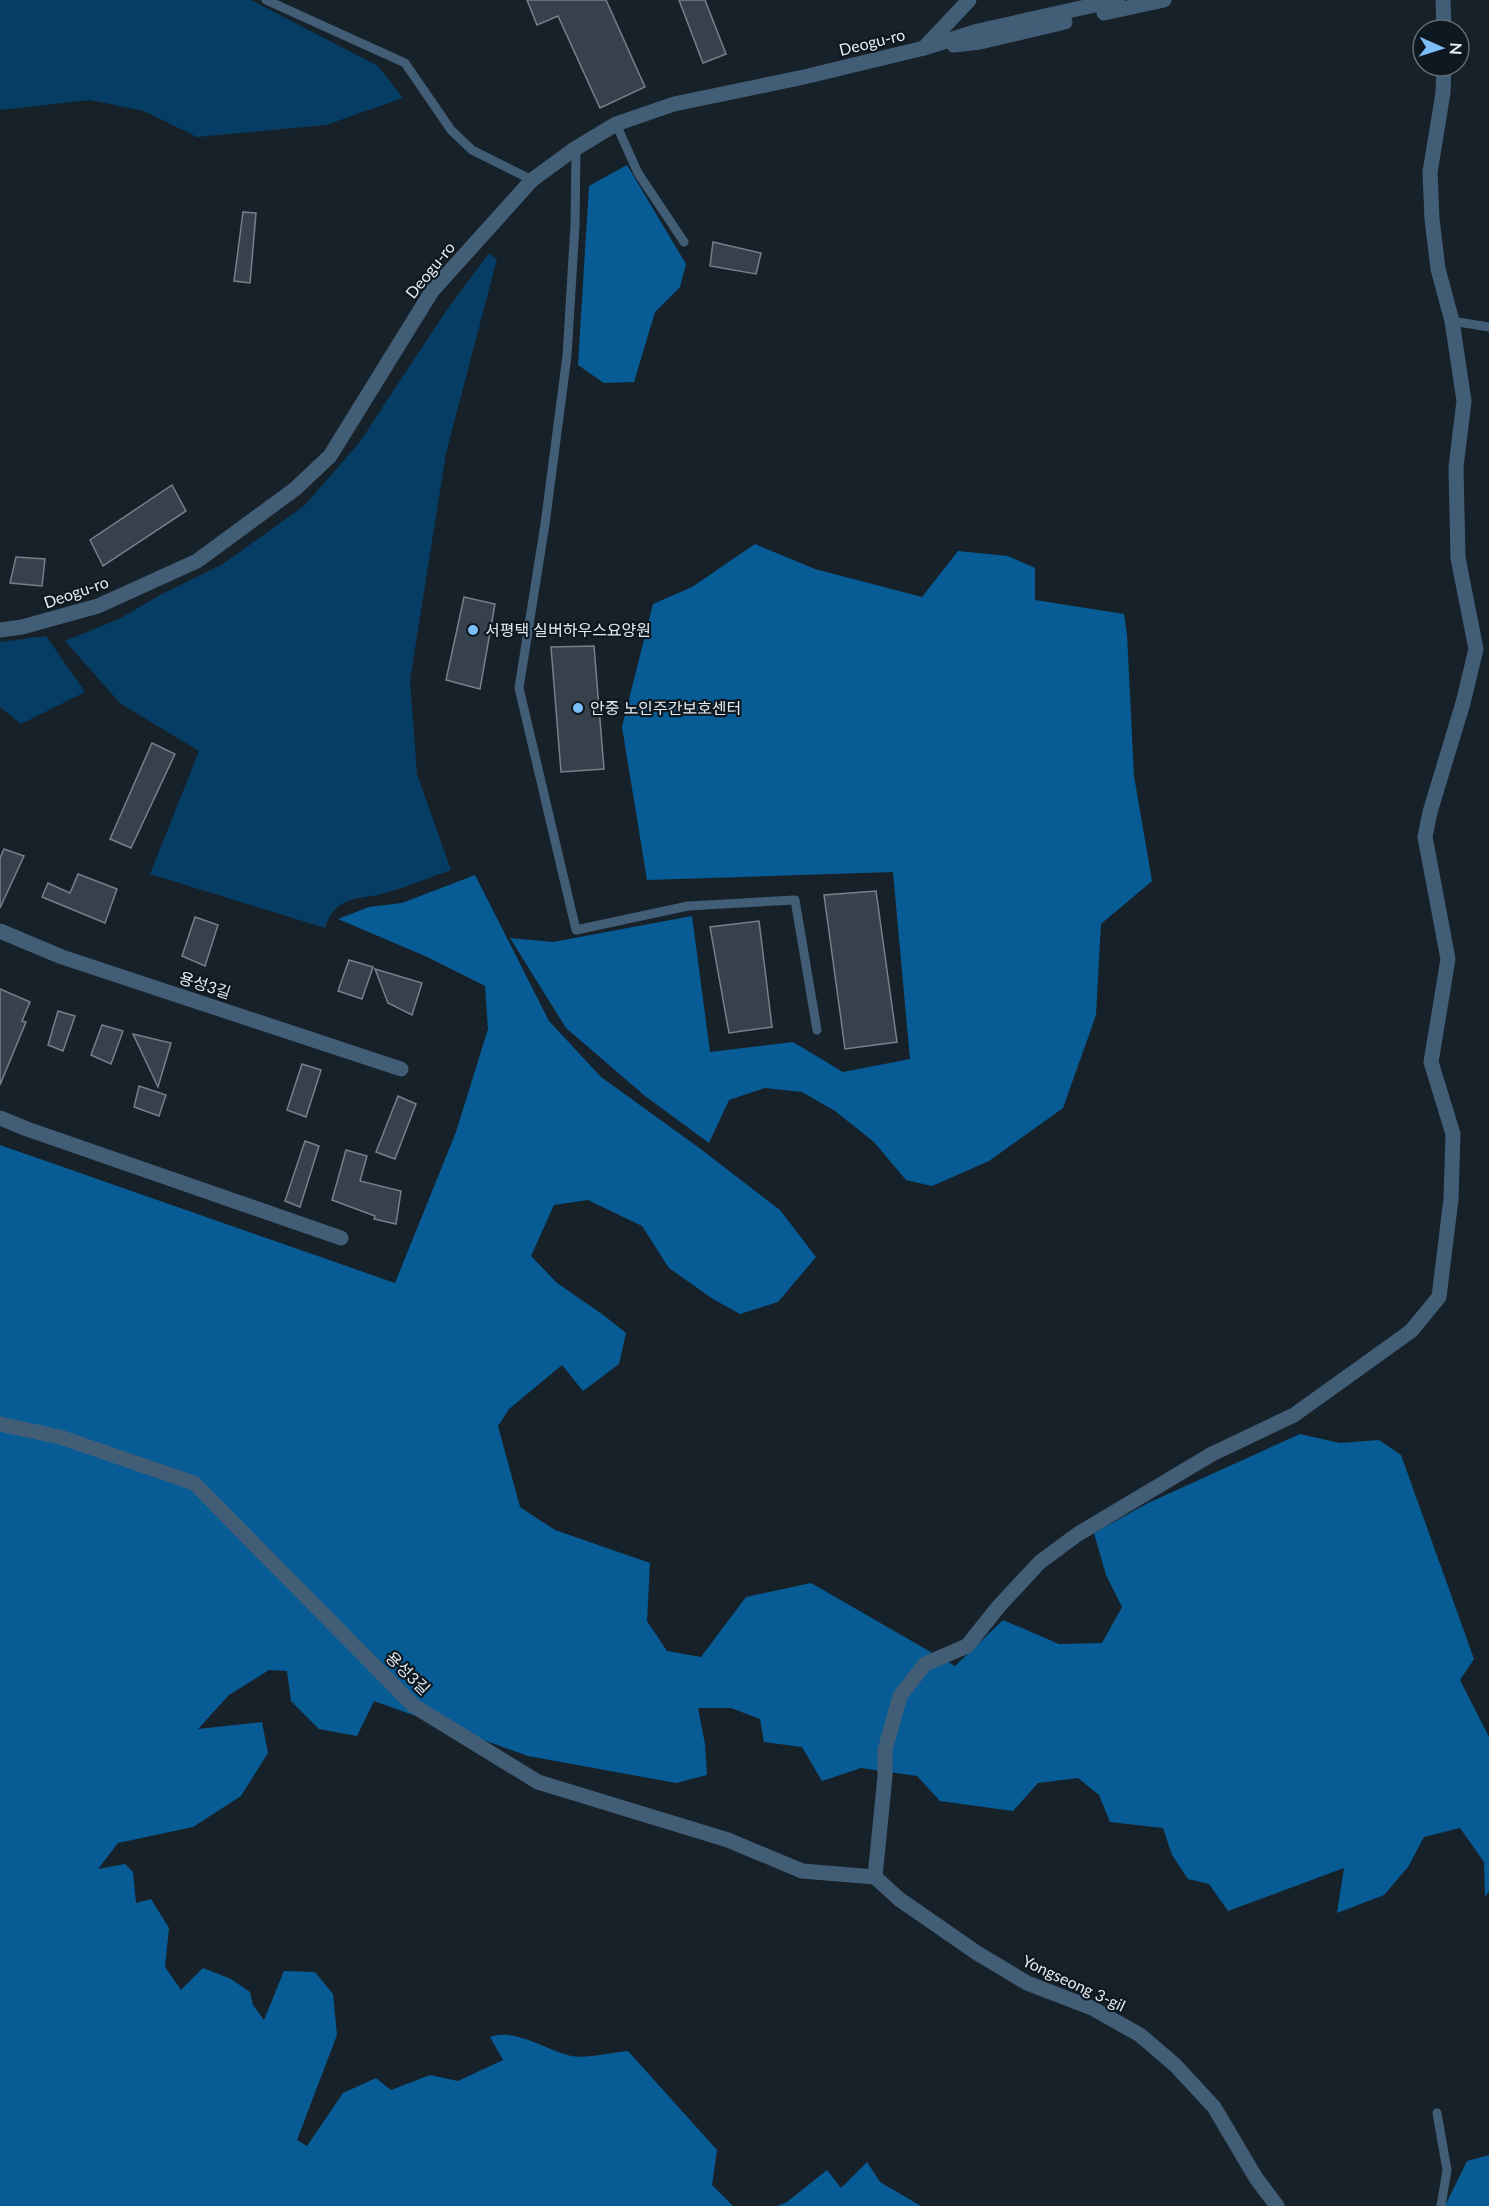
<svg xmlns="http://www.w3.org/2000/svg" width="1489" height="2206" font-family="Lato,'Noto Sans KR',sans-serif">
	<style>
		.green { fill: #063d65 }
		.forest { fill: #075c95 }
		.building { fill: #36414b; stroke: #74808b; stroke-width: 1.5 }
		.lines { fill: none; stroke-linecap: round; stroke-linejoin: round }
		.service { stroke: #425e77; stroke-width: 9 }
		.minor { stroke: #425e77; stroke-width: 15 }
		.tertiary { stroke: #425e77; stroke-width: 15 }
		.poi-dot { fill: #7cbef9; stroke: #0e1820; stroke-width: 2 }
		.labels { text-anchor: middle; stroke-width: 4.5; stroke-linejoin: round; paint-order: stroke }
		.street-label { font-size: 16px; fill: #e5ebf2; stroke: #0e1820 }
		.poi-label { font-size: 16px; fill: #e5ebf2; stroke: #0e1820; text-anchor: start }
	</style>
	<rect width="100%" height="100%" fill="#17212a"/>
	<g class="green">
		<path d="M0 0H251L378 66 403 98 326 125 197 137 144 111 90 100 0 110Z"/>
		<path d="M489 253 497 259 446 453 410 680 417 774 451 870C430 877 410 886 389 892 360 901 336 893 325 928L150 874 199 751 121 704 65 641 119 619 160 595 223 564 305 505 359 443 444 314Z"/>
		<path d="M46 636 85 692 21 724 0 707V642Z"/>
	</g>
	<g class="forest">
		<path d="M627 165 686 264 680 287 655 312 634 382 604 383 578 365 589 186Z"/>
		<path d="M755 544 815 569 922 597 958 551 1008 556 1035 568V600L1124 614 1127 635 1134 776 1152 881 1101 924 1096 1015 1063 1108 989 1161 932 1186 906 1180 874 1142 835 1111 802 1092 765 1088 729 1100 709 1143 645 1096 566 1028 510 938 553 942 692 916 710 1052 793 1042 843 1072 910 1059 893 872 647 880 622 727 653 604 692 587Z"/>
		<path d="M475 875 549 1021 601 1077 698 1147 780 1210 816 1257 778 1302 740 1314 713 1299 669 1268 642 1226 588 1200 554 1205 531 1256 557 1283 602 1314 626 1333 619 1364 583 1391 562 1365 509 1409 498 1426 520 1507 555 1530 650 1563 647 1621 667 1651 701 1657 746 1597 811 1583 955 1666 1003 1620 1059 1644 1102 1643 1122 1607 1106 1575 1094 1533 1148 1503 1300 1434 1340 1443 1379 1440 1401 1455 1474 1659 1460 1680 1489 1737V1891L1485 1897 1484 1862 1460 1828 1424 1837 1408 1867 1384 1895 1337 1913 1344 1868 1228 1911 1209 1884 1188 1879 1172 1855 1163 1828 1110 1822 1099 1795 1078 1778 1038 1783 1013 1811 940 1801 917 1776 861 1768 822 1781 802 1747 764 1742 760 1719 731 1708H698L705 1744 707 1775 676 1783 528 1756 374 1701 357 1736 319 1729 291 1701 287 1671 269 1670 229 1695 198 1729 262 1722 268 1753 241 1796 193 1827 118 1843 98 1869 125 1864 133 1872 136 1903 151 1899 169 1928 165 1967 181 1990 203 1968 231 1979 250 1992 253 2005 264 2020 284 1971 315 1972 333 1994 337 2035 297 2140 307 2146 343 2093 376 2078 391 2090 430 2075 458 2081 503 2060 490 2037C516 2028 545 2050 571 2056 585 2059 613 2052 628 2051L717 2150 712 2185 733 2206H0V1145L395 1283 456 1132 488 1029 485 986 425 956 338 919 369 907 402 903Z"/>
		<path d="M1489 2155V2206H1445L1467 2161Z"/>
		<path d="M867 2162 880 2182 921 2206H777L787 2202 827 2170 841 2188Z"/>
	</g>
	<g class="building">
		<path d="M527 0H606L645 87 600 108 558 16 537 25Z"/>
		<path d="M679 0H705L726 54 703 63Z"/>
		<path d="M243 212 256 213 250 283 234 281Z"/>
		<path d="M713 242 761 253 756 274 710 266Z"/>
		<path d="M172 485 186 511 103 566 90 540Z"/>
		<path d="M16 557 45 559 42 586 10 583Z"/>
		<path d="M464 597 495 604 480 689 446 680Z"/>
		<path d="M594 646 604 769 561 772 551 647Z"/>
		<path d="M152 743 175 754 131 848 110 839Z"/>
		<path d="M4 849 24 856 0 908V858Z"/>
		<path d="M78 874 117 889 105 923 42 897 48 883 70 893Z"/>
		<path d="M876 891 897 1042 845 1049 824 895Z"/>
		<path d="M195 917 218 925 205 966 182 956Z"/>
		<path d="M759 921 772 1027 729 1033 710 927Z"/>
		<path d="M349 960 373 967 362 999 338 991Z"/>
		<path d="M375 969 422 983 412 1015 388 1003Z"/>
		<path d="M0 989 30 1002 22 1021 26 1022 0 1085Z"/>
		<path d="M58 1011 75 1016 63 1051 48 1045Z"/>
		<path d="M102 1025 123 1031 111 1064 91 1055Z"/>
		<path d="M133 1034 171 1043 158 1087Z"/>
		<path d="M302 1064 321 1070 306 1117 287 1110Z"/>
		<path d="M139 1086 166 1095 159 1116 134 1107Z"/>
		<path d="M398 1096 416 1104 395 1159 376 1152Z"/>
		<path d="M305 1141 319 1146 300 1207 285 1201Z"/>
		<path d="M346 1150 367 1156 360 1181 401 1191 396 1224 374 1219 375 1216 332 1200Z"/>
	</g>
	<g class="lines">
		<g class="service">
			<path d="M266 0 405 63 451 130 472 150 532 180"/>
			<path d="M616 124 638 173 684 242"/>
			<path d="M576 148 575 225 567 356 545 524 519 688 576 930 688 906 795 900 817 1030"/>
			<path d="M1452 321 1489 327"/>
			<path d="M1437 2113 1447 2170 1441 2206"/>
		</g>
		<g class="minor">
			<path d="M1443 0 1444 30"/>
			<path d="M924 48 969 0"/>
			<path d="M0 931 62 957 401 1069"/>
			<path d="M0 1118 27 1129 341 1238"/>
			<path d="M0 1424 60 1437 194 1483 414 1706 538 1782 728 1840 802 1871 875 1877"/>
			<path d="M899 1899 875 1877 885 1776V1750L900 1696 925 1664 967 1646 999 1606 1040 1562 1078 1534 1212 1454 1294 1415 1411 1331 1439 1297 1451 1199 1453 1134 1431 1062 1448 959 1425 837 1430 812 1463 703 1476 649 1458 558 1456 467 1464 401 1452 321 1438 269 1432 219 1430 172 1443 93 1444 66"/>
		</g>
		<g class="tertiary">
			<path d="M1104 13 1164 0"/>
			<path d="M954 45 980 42 1065 22"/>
			<path d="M0 630 22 627 98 606 197 561 295 489 330 456 432 291 532 180 573 150 616 124 674 104 804 77 924 48 978 31 1117 0"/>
			<path d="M899 1899 977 1953 1027 1983 1092 2008 1140 2035 1175 2065 1214 2107 1256 2178 1277 2206"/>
		</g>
	</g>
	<g class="poi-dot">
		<circle cx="473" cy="630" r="6"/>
		<circle cx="578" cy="708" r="6"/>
	</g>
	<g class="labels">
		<g class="street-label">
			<text transform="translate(872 42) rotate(-14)" y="6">Deogu-ro</text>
			<text transform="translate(430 270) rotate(-51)" y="6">Deogu-ro</text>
			<text transform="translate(76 592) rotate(-19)" y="6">Deogu-ro</text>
			<text transform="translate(205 985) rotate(18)" y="6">용성3길</text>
			<text transform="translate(408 1673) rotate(44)" y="6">용성3길</text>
			<text transform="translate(1074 1983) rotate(25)" y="6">Yongseong 3-gil</text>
		</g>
		<g class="poi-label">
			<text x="485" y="636">서평택 실버하우스요양원</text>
			<text x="590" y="714">안중 노인주간보호센터</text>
		</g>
	</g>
	<g transform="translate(1441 48) rotate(93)"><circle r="28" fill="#0e1820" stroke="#646c74" stroke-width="1.5"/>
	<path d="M0-4.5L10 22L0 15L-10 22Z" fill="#7cbef9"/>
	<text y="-9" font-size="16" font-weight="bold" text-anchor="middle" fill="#e5ebf2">N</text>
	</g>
</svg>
